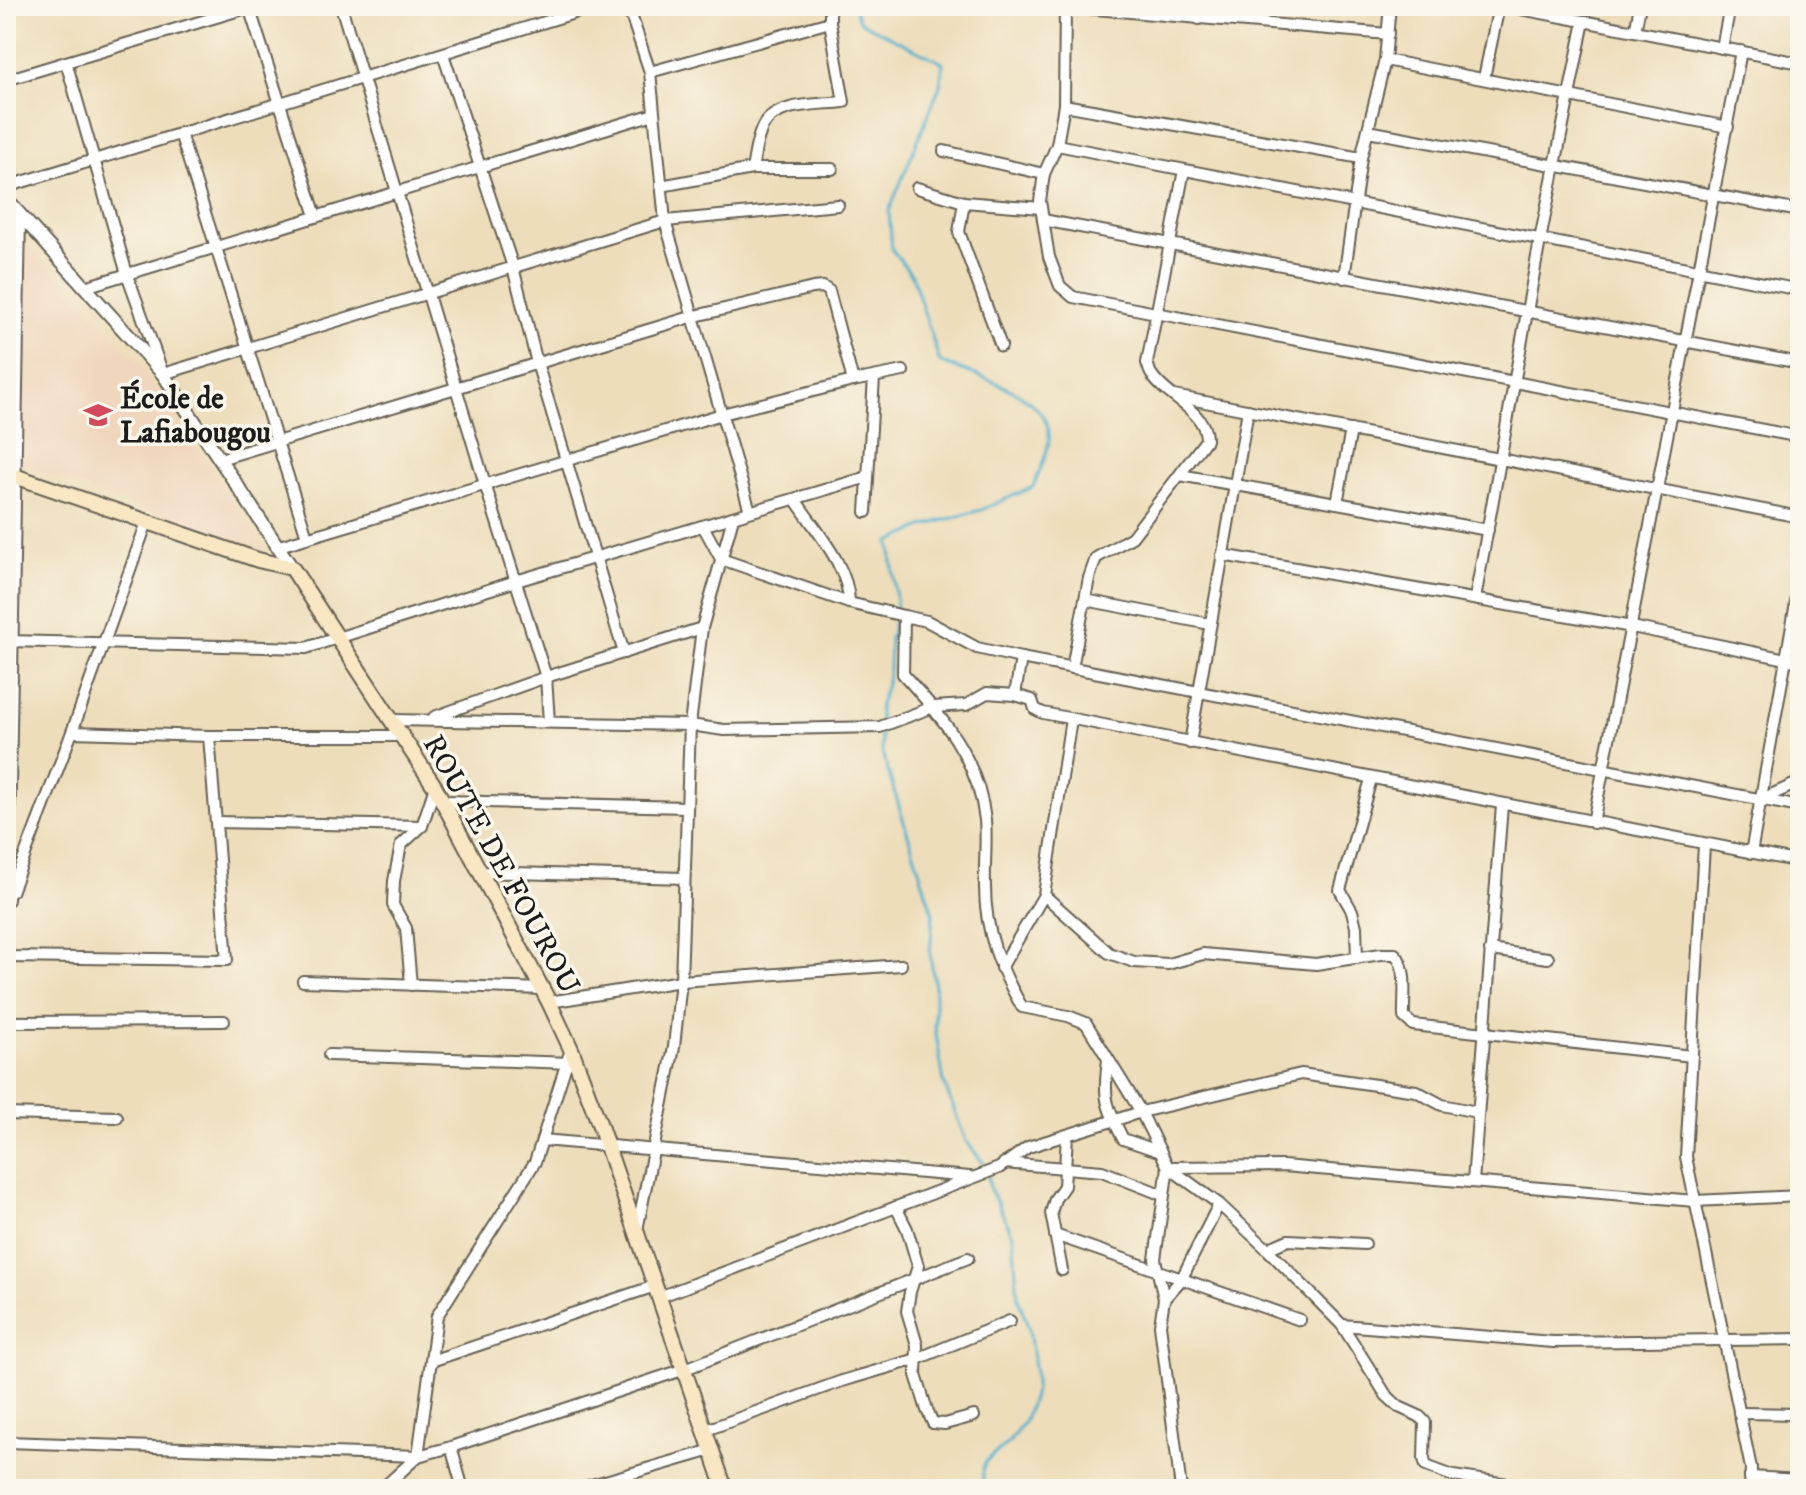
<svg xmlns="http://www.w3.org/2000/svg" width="1806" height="1495" font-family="'IM FELL DW Pica',serif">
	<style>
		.built { fill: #f0d6bc }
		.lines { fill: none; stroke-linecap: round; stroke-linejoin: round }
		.stream { stroke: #4dafcc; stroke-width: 3 }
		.minor-casing { stroke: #656053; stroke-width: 14 }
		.tertiary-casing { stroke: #656053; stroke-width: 16 }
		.secondary-casing { stroke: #656053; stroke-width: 18 }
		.minor { stroke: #fff; stroke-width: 10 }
		.tertiary { stroke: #fff; stroke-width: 12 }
		.secondary { stroke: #f9e7c3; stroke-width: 14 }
		.labels { text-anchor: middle; stroke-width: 7; stroke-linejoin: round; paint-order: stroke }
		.poi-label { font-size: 30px; font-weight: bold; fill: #1c1c1c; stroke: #fbf7ec; text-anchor: start }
		.street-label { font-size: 30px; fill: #1c1c1c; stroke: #fbf7ec }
	</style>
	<rect width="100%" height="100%" fill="#fbf7ec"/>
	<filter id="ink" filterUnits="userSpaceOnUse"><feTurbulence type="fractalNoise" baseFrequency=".0125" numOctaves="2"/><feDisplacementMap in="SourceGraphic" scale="16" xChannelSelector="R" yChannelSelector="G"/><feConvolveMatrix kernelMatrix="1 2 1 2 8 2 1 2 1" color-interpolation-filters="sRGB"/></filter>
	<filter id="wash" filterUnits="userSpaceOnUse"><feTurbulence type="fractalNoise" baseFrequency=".006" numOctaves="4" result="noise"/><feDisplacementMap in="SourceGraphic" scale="32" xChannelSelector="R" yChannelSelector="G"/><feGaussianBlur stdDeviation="1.8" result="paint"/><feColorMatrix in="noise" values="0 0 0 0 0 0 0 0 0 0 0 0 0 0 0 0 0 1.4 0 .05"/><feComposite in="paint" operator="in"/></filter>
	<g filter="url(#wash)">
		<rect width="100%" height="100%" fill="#edddba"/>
		<path class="built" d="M24 241 141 365 265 550 259 552 22 465Z"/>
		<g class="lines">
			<g class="stream">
				<path d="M854 6 859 21 943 63 940 86 889 211 892 250 912 275 940 362C973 375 1053 394 1049 440 1047 456 1039 473 1033 487L981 510 927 525 890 542 897 610"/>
				<path d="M895 618 890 638 889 672 879 709 882 752 933 914 930 954 935 987V1027L944 1083 966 1141 987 1168"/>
				<path d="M983 1489V1469L985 1462 1009 1442 1025 1420 1035 1389V1374L1029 1329 1018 1298 1013 1235 990 1189 988 1176"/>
			</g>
		</g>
	</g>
	<g filter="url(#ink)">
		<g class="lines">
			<defs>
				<g id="minor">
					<path d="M341 6 485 484 546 677 549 722"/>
					<path d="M628 6 650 72 665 221 750 511"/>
					<path d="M1060 6 1388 34"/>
					<path d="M1065 6 1064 105 1057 145 1044 174 1040 201 1049 257 1060 286 1073 297 1800 437"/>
					<path d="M1505 6 1800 63"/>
					<path d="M249 7 316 216"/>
					<path d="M1199 19 1200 6"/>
					<path d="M1635 31 1640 6"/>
					<path d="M1722 48 1730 6"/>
					<path d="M443 54 513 267 537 363 624 653"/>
					<path d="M1385 60 1728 127"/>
					<path d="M66 62 127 274 163 374 665 221 838 205"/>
					<path d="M650 72 830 22"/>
					<path d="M1484 78 1499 6"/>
					<path d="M6 80 253 6"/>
					<path d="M1064 105 1361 158"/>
					<path d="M1368 131 1800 211"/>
					<path d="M180 133 307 537"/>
					<path d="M1057 145 1800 290"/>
					<path d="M944 151 1044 174"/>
					<path d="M752 169C755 155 756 139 763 126 776 102 819 105 844 102L830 22V6"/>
					<path d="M661 186 752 169H832"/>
					<path d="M6 187 597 6"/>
					<path d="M917 188 964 202 1041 208"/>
					<path d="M964 202 959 232 1001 346"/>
					<path d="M1043 220 1800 363"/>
					<path d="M1344 278 1361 158 1385 60 1390 6"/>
					<path d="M85 287 654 114"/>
					<path d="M1174 396 1800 517"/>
					<path d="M220 459 691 317 813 288 823 287 829 291 853 381"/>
					<path d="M1180 475 1488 530"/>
					<path d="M795 499C815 530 849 566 849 603"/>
					<path d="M1337 503 1351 430"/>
					<path d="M866 512 874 377"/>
					<path d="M703 526 721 559 849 603 904 616 903 674C943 718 978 758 985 820 987 842 984 865 985 887 985 932 1000 969 1022 1007L1068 1016 1086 1023 1141 1112 1168 1167 1219 1204 1267 1249 1342 1325 1386 1395 1399 1407 1419 1416 1425 1422 1424 1459 1426 1466 1453 1476 1515 1485 1521 1489"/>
					<path d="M276 547 722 414 853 381 903 371"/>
					<path d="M1222 555 1632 627 1800 662"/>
					<path d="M1475 599 1540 240 1584 21"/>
					<path d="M1085 600 1210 624"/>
					<path d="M904 616 927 621 977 648 1021 658 1800 807"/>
					<path d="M6 641 306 648 516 581 868 477"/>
					<path d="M1072 668 1089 578 1096 558 1132 537 1206 440C1207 410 1166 398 1152 375 1149 372 1149 367 1147 363L1184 170"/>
					<path d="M1015 695 1021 658"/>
					<path d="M434 717 546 677 702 628"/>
					<path d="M391 720 690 725 724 730 880 727 933 707 966 705 987 693 1015 695 1032 700 1035 709 1043 713 1800 862"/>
					<path d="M72 732 209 736H401"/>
					<path d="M1190 743 1248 410"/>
					<path d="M1762 799 1800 782"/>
					<path d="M443 801 687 807"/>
					<path d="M216 822 422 826"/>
					<path d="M1593 823 1741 51"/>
					<path d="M1704 845 1686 1157 1751 1468 1750 1489"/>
					<path d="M1751 853 1800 581"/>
					<path d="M480 872 684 878"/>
					<path d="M1794 874 1800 837"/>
					<path d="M11 892 72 732 147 522"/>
					<path d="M1044 895 1109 953 1134 962 1168 964 1203 954 1316 964 1381 954H1395C1409 968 1403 998 1404 1017L1413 1025 1692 1056"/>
					<path d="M8 900 20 217"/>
					<path d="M1490 950 1548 958"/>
					<path d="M6 957 227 960 209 736"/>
					<path d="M1357 958 1356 927 1352 911 1340 890 1371 779"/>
					<path d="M1001 968 1044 895 1071 719"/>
					<path d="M303 981 543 989"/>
					<path d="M411 985 406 928 393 905 394 881 401 845 422 826 435 787"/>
					<path d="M549 1002 681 981 901 965"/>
					<path d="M6 1022 224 1021"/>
					<path d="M329 1055 571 1063"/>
					<path d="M1108 1060C1103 1097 1106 1106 1123 1139L1161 1152"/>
					<path d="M6 1114 117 1117"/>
					<path d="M542 1140 970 1177"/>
					<path d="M1004 1163 1102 1171 1163 1195"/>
					<path d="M1473 1182 1502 805"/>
					<path d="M896 1207 907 1229 918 1266 910 1292 907 1311 917 1345 916 1375 927 1410 933 1423 945 1424 974 1416"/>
					<path d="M637 1230 674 1047 681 981 690 725 702 628 733 518"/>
					<path d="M1055 1235 1300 1320"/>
					<path d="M1267 1249 1288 1240 1365 1244"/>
					<path d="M1062 1270 1051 1213 1055 1199 1064 1186 1067 1135"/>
					<path d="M659 1297 999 1168 1028 1147 1141 1112 1301 1074 1416 1091 1442 1105 1477 1112"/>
					<path d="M1164 1299 1155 1259 1168 1167 1283 1166 1695 1201 1800 1196"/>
					<path d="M1342 1325 1553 1342 1800 1339"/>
					<path d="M431 1361 655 1286"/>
					<path d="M1739 1413 1800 1414"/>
					<path d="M706 1430 842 1381 917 1359 1010 1321"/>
					<path d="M6 1442 418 1456 451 1447 685 1369 968 1258"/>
					<path d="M451 1447 463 1489"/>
					<path d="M1750 1477 1800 1480"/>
					<path d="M1750 1477 1763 1489"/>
					<path d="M382 1489 418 1456 437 1316 535 1162 571 1049"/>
					<path d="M578 1489 712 1450"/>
					<path d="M1181 1489 1160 1325 1164 1299 1181 1280 1219 1204"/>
				</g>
				<path id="tertiary" d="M6 199 163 374 292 568"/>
				<path id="secondary" d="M6 473 258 560 292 568 435 787 549 1002 571 1049 599 1123 725 1489"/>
			</defs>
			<use href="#minor" class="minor-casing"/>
			<use href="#tertiary" class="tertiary-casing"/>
			<use href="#secondary" class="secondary-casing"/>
			<use href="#minor" class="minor"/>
			<use href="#tertiary" class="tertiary"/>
			<use href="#secondary" class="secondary"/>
		</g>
	</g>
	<defs>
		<symbol id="school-bare" viewBox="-9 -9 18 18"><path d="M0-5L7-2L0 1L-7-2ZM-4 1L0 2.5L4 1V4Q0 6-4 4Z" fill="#d1495b" stroke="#fbf7ec" stroke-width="2.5" paint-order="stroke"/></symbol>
	</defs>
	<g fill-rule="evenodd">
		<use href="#school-bare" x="78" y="395" width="40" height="40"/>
	</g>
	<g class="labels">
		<g class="poi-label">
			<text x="120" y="408">École de<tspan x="120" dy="34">Lafiabougou</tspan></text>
		</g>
		<g class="street-label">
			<text transform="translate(502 864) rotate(61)" y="10">ROUTE DE FOUROU</text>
		</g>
	</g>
	<rect width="1806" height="1495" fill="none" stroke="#fbf7ec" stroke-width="32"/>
</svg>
